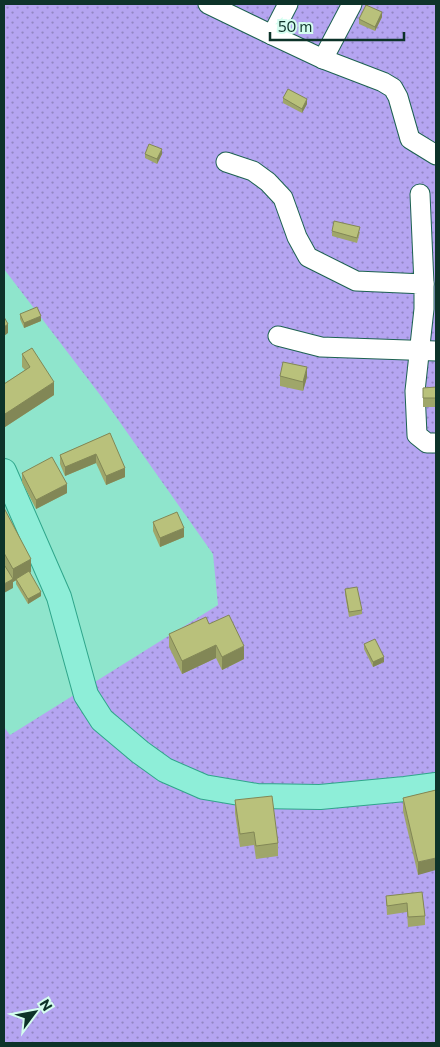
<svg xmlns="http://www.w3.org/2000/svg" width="440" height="1047" font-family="Commissioner,sans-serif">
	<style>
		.grass { fill: url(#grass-dots) }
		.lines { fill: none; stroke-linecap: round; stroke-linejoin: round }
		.minor-casing { stroke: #1d6251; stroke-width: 21 }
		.major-casing { stroke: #2fa58a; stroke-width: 26 }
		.minor { stroke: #fff; stroke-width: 19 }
		.major { stroke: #8eeed8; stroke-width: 24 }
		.wall { fill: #9fa66a }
		.shaded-wall { fill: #828756 }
		.building { fill: #b9c17b; stroke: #828756 }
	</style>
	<defs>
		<pattern id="grass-dots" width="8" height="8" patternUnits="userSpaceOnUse" patternTransform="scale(1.25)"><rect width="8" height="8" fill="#b5a5f1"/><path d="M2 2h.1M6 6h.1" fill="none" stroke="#9287c3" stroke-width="1.8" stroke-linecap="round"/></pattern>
	</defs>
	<rect width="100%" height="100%" fill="#8fe5cc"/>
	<path class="grass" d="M4 4H436V1043H4V727L10 735 218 605 213 554 107 404 4 269Z"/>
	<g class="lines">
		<defs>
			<g id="minor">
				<path d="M208 4 272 35"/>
				<path d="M288 4 272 35 323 59 383 82 393 88 398 97 410 139 436 155"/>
				<path d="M323 59 352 4"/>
				<path d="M226 162 253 171 268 182 283 198 297 237 308 257 356 281 424 284V309L415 391 417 435 427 443H436"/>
				<path d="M420 194 424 284"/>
				<path d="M278 336 321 347 436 351"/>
			</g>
			<path id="major" d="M4 471 59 597 86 695 102 720 140 752 165 770 204 787 257 796 320 797 405 789 436 785"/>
		</defs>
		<use href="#minor" class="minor-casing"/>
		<use href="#major" class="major-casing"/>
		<use href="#minor" class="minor"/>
		<use href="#major" class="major"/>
	</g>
	<g class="wall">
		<path d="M382 17 375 31 359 24V19Z"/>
		<path d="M283 98 307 104 302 113 283 103Z"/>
		<path d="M145 154H162L157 164 145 158Z"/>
		<path d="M332 231 360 232 357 243 332 236Z"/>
		<path d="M20 314 41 321 24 328 20 319Z"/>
		<path d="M22 354 54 395 5 427 4 424V384L25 370 22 367Z"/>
		<path d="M280 376 307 377 303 391 280 386Z"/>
		<path d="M436 387V407H423V388Z"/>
		<path d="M110 433 125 477 106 485 96 463 65 476 60 464V455Z"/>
		<path d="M22 473 67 493 36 509 22 482Z"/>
		<path d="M4 508 31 572 29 573 41 596 28 604 16 584V580L13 582V588L4 566Z"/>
		<path d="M153 522 184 537 160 547 153 531Z"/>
		<path d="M345 589 362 610V614L349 617 345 594Z"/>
		<path d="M209 624 244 659 222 670 216 658 182 674 169 647V634Z"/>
		<path d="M364 644 384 662 373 667 364 649Z"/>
		<path d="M436 790 418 875 403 811V798Z"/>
		<path d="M235 800 278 843V856L256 859 254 845 240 847 235 813Z"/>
		<path d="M422 892 425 916V925L408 927 407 912 387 915 386 896Z"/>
	</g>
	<g class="shaded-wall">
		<path d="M382 12V17L375 31V27Z"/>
		<path d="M307 99V104L302 113V109Z"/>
		<path d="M162 149V154L157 164V159Z"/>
		<path d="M41 316V321L24 328V323Z"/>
		<path d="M8 324V333L4 336V327Z"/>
		<path d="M307 367V377L303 391V382Z"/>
		<path d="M54 382V395L5 427V414Z"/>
		<path d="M96 454V463L65 476V467Z"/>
		<path d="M125 468V477L106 485V476Z"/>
		<path d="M67 484V493L36 509V500Z"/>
		<path d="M184 528V537L160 547V538Z"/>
		<path d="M31 559V572L13 582V569Z"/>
		<path d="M13 579V588L4 593V584Z"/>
		<path d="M41 592V596L28 604V599Z"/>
		<path d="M216 645V658L182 674V661Z"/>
		<path d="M244 646V659L222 670V657Z"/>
		<path d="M384 657V662L373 667V662Z"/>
		<path d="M436 858V870L418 875V862Z"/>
	</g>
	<g class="building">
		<path d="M366 5 382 12 375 27 359 19Z"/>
		<path d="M288 89 307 99 302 109 283 98Z"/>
		<path d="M149 144 162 149 157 159 145 154Z"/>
		<path d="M334 221 360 227 357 238 332 231Z"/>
		<path d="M37 307 41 316 24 323 20 314Z"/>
		<path d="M4 317 8 324 4 327Z"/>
		<path d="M32 348 54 382 5 414 4 411V384L30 367 22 354Z"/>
		<path d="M283 362 307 367 303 382 280 376Z"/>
		<path d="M436 387V398H423V388Z"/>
		<path d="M110 433 125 468 106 476 96 454 65 467 60 455Z"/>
		<path d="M52 457 67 484 36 500 22 473Z"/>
		<path d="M4 508 31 559 13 569 4 553Z"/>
		<path d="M177 512 184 528 160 538 153 522Z"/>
		<path d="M5 566 13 579 4 584V567Z"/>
		<path d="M29 571 41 592 28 599 16 579Z"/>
		<path d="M357 587 362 610 349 612 345 589Z"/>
		<path d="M229 615 244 646 222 657 216 645 182 661 169 634 206 617 209 624Z"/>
		<path d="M375 639 384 657 373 662 364 644Z"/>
		<path d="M436 790V858L418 862 403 798Z"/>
		<path d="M272 796 278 843 256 846 254 832 240 834 235 800Z"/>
		<path d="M422 892 425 916 408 917 407 903 387 906 386 896Z"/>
	</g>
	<rect width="440" height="1047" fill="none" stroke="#0d3329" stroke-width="10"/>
	<g transform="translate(35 1012) rotate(58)" stroke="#d4fdef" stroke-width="4" paint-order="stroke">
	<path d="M0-4L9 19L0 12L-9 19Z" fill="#0d3329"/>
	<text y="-8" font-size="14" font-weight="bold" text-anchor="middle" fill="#0d3329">N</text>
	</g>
	<path d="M270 32v8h134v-8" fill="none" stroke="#0d3329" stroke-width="2.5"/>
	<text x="278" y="32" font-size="15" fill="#0d3329" stroke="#d4fdef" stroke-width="4" paint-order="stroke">50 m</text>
</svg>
